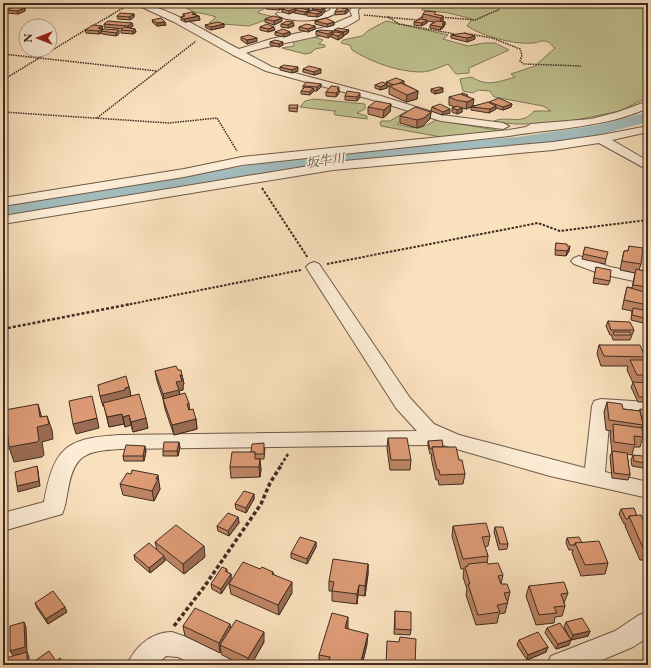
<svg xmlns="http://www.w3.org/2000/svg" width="651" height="668" font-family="'EB Garamond','Noto Serif JP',serif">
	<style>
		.green { fill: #c0c290; stroke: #80775a }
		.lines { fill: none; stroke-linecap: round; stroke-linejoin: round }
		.river { fill: #a2bbbb; fill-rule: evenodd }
		.minor-casing { stroke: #6e594a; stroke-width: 2 }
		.path-far3 { stroke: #3f2c23; stroke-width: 1.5; stroke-dasharray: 1.5 1; stroke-linecap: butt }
		.path-far2 { stroke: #3f2c23; stroke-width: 2; stroke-dasharray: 2.5 1.5; stroke-linecap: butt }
		.path-far1 { stroke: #3f2c23; stroke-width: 2.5; stroke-dasharray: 3 2; stroke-linecap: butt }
		.path { stroke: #3f2c23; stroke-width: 3.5; stroke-dasharray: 4 2.5; stroke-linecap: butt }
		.minor { fill: #fcecd5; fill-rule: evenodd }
		.wall { fill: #be8565; stroke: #3f2c23 }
		.shaded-wall { fill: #9b6c53; stroke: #3f2c23 }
		.building { fill: #dd9b76; stroke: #3f2c23 }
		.labels { text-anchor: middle; stroke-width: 3.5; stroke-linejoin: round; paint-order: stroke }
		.far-water-label { font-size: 13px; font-style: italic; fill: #585049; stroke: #fcecd5 }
	</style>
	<rect width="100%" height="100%" fill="#fae1be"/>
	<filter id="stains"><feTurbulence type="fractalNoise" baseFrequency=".005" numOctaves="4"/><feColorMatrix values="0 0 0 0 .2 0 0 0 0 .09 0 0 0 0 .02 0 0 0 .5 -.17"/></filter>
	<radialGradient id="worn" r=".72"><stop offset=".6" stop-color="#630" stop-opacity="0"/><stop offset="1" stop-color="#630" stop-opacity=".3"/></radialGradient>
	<g class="green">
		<path d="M181 3H274L258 12V13L274 17 249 26 209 23 216 17C203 12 191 15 181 3Z"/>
		<path d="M648 3V97L620 111 576 120 544 124H516L492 122C507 114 521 127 534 111H551L543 106 494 97 490 91 478 90 473 93 463 91 460 79 472 77C487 87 498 82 515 77L511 74 535 66 555 48C553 47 550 43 548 42 542 39 538 43 533 43 514 45 482 36 467 26L472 19 449 13 422 10 423 6 386 4Z"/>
		<path d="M386 21 448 35 443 39 468 46 484 43H495L509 50 469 68V73L456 74 448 64C440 67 430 72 421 72 398 72 371 62 352 50L350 45 341 43 343 40 362 36 369 30Z"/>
		<path d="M312 36 323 40 319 44 325 45V47L315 49 311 53 305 54 282 48 294 46 293 40Z"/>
		<path d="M314 99 365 104V109L357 113 367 116V119L335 115 334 113 336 111H334L300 107 305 101Z"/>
		<path d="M405 112 412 113 397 124C416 129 419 130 436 120L502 131 441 137 381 126 380 123 381 121H390Z"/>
	</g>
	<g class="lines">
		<path class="river" d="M648 112V122L598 135 518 147 362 161 268 174 3 217V205L268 162 362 149 518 137 598 125Z"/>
		<defs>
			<g id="minor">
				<path d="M12 3H22L3 12V7Z"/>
				<path d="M133 3C163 3 211 35 239 49L271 39 326 27 352 16 350 10 356 3H365L358 10 359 19C331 39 280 41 246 53L272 67 381 96 442 115 503 123 509 126 503 129 441 121 373 100 266 71 233 55 174 22Z"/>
				<path d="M330 3H338V11C328 22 287 24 276 14 282 9 312 20 330 10Z"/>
				<path d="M648 101V108C604 128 556 128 509 136L242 165 184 177 3 206V198L184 169 242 157 509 130 526 127 531 124 591 119 618 112Z"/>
				<path d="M648 126V132L612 140 648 161V170L599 143 553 150 333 170 3 224V216L333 162 553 142 601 135Z"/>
				<path d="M579 256 610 267 648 274V284L601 274 574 264 571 261 574 258Z"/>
				<path d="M314 262 319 264 410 398 434 424 459 435 585 468 592 406 594 401 601 399 648 402V416L610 413 605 472 648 482V498L550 476 446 446 437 442 427 445 120 449C86 451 74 454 68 490 66 498 66 506 62 514L3 531V513L44 502C54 449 64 438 120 435L417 431 396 408 306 267 309 264Z"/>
				<path d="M648 612V637L633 647 590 665H547L551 656 615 631 639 615Z"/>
				<path d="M172 632 195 640 228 656 232 665H194L178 657 166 656 156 665H127C135 647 151 632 172 632Z"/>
			</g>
		</defs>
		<use href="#minor" class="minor-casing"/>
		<g class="path-far3">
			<path d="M364 15 417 20 425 15"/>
			<path d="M388 17 399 24 455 34"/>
			<path d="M440 17 475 20 500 9"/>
			<path d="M91 27 128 5"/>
			<path d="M464 33 492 38 520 49 522 55 520 61 524 64 581 66"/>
			<path d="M3 54 157 71"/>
			<path d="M3 80 87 29"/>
			<path d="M3 112 169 123 217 118 237 151"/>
			<path d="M97 118 196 41"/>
		</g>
		<g class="path-far2">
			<path d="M262 188 308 258"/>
			<path d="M327 264 538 223 560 231 648 220"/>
			<path d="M126 305 301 270"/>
		</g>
		<g class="path-far1">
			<path d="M3 329 131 304"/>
			<path d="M281 465 288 454"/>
		</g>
		<path class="path" d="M174 626 204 587 261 504 270 483 282 464"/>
		<use href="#minor" class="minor"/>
	</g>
	<g class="wall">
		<path d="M308 3H328V4L326 6H318V3L317 4H308Z"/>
		<path d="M341 3H352L351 4H349L347 8 348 9V12L345 14 335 15V12Z"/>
		<path d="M284 5V8L279 10 266 9 265 6Z"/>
		<path d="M291 5 302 6 310 8 307 10H310V11H312V9L323 7V8L325 12 322 14V15L317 17 307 16V14L305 15 295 13V11L289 14 282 12V9L291 7Z"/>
		<path d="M25 8V11L18 14 7 13 6 10Z"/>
		<path d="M134 14V17L130 20 118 19 117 16Z"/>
		<path d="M183 14H196V15L199 16 200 20 185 22 181 20V17H183Z"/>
		<path d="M423 14 436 15 443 16V22H445V25L444 26 443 28 440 30 430 28V25L434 22 427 21V23L421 26 414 25V22L422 19Z"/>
		<path d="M265 19 282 21 274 25 265 22Z"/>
		<path d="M152 20 166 25 157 26 153 23Z"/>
		<path d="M315 21 334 22V25L327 27 315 24Z"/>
		<path d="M293 22 294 26 288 28 281 27V24Z"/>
		<path d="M132 23 133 26 130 28 135 29 136 32 133 34 121 33V30L122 29 104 27V24Z"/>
		<path d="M224 24V27L211 30 206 28 205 25Z"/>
		<path d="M102 26 103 30 104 29 119 34 116 36 102 34 101 33 99 34 86 33 85 30Z"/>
		<path d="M315 26V29L308 32 299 30V27Z"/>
		<path d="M260 27 275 30 268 32 260 30Z"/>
		<path d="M334 30 348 33 343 36V37L338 40 331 37V36L328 38 316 35V31L333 33 334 32Z"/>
		<path d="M275 32H290V35L284 37 275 35Z"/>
		<path d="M451 35 475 39 467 42 451 38Z"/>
		<path d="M241 37 257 41 247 44 241 40Z"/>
		<path d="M270 42 283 45 279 47 270 45Z"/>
		<path d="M280 67 298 71 292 73 280 70Z"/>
		<path d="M303 69 321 73 314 75 303 72Z"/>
		<path d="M386 82 404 84 418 91 417 99 406 102 389 94V86H387V88L380 90 375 88V85L386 84Z"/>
		<path d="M321 84V87L317 91H314L310 95 301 94V91L303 89V86Z"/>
		<path d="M431 89 443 92 435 94 431 92Z"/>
		<path d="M339 90V93L336 97 326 96V92Z"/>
		<path d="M345 96 360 97 357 101 345 100Z"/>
		<path d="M468 96 473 106 489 103V102L512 104 511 107 503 110 496 108V109L489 113 471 110V107L466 109 462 108V112L457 114 452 112V108L455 107 449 105V97Z"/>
		<path d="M391 104 390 112 383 118 368 114V107Z"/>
		<path d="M298 105 297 112 289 111V108Z"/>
		<path d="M432 107 450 113 442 115 431 111Z"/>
		<path d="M431 112 430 119 423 126 417 128 400 123V116Z"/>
		<path d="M556 243 567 246 569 251 566 256 555 255Z"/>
		<path d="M629 246 641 264 639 270 643 271 644 264 648 265V322L647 324 631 320 632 311 622 309 627 287 632 288 635 273 620 270 624 251H628Z"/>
		<path d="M585 247 606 259 605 264 582 259Z"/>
		<path d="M596 267 610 281 608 285 593 283Z"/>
		<path d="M608 321 634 330 630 340H613L612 337V335H610L606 326Z"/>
		<path d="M599 345 643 351H648V402H638L631 387 633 383 627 370 628 366H601L597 354Z"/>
		<path d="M178 370 182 375 184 384 183 385V390L179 391 180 394 196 419 197 429 174 435 165 409 163 399 157 381 155 371Z"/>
		<path d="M98 385 129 387 131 396 148 428 133 432 131 425 125 427 124 424 109 427 104 406H103Z"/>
		<path d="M607 402 623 409 639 411 640 409 648 416 647 422H642L643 425 641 428 643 437 640 447H634L632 455 627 454 630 475 628 480 612 478 610 456 612 452 610 434 611 431 606 430 604 412Z"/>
		<path d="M644 423H648V465L646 449 647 445H644L642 428Z"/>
		<path d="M388 438 411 460 410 470H390L387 448Z"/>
		<path d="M428 441 443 447 459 460 465 474 463 484 439 485 438 480H436L431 457 432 454H430L428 446Z"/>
		<path d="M180 447 178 456H163V451Z"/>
		<path d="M265 448 264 459H256L261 469 260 477 231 478 230 467 251 452Z"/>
		<path d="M146 451 144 461H124L123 456Z"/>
		<path d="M633 455 644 463 643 468 632 466 631 460Z"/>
		<path d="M120 484 160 485 159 486 160 489 154 501 123 495Z"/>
		<path d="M254 494V499L246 513 236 509 235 504Z"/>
		<path d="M647 503H648V514L645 508Z"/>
		<path d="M621 509 637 516 644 522H648V560H640L625 526 626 524H624L619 514Z"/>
		<path d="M238 517 239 523 229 536 218 531 217 526Z"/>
		<path d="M453 526 490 536 488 546 485 547 488 556 487 563 488 564 503 575 501 584 510 592 505 613 499 614 497 623 476 625 466 595 467 589 463 577 464 569H461L452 536Z"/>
		<path d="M495 527 508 544 507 549 499 550 494 532Z"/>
		<path d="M567 538 582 543 608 563 605 574 581 576 572 553 573 550H569L566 543Z"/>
		<path d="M155 542 205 557 184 574 164 558 165 561 150 573 135 560 134 555 157 550Z"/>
		<path d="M316 542V547L307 564 291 558V553Z"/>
		<path d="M368 564V574L365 596 358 595 357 604 332 601V591H329V581Z"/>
		<path d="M227 569V572L231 574V579L221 594 212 589 211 584Z"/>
		<path d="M260 569 273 572 274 575 292 593 279 615 231 594 229 584Z"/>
		<path d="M529 586 568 593 564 603 565 606 562 616 555 617 554 623 536 625 526 596Z"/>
		<path d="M35 603 67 612 48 624 37 608Z"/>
		<path d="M395 611 411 630 410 635 394 634Z"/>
		<path d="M566 622 590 631 588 636 571 640 564 627Z"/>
		<path d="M183 626 231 628 264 642 251 665H243L222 655 221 652 220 653 185 636Z"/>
		<path d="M348 627V629L367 644 362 665 319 664V655Z"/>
		<path d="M547 628 569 645 556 649 545 633Z"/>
		<path d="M519 640 548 647 546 652 527 660 517 645Z"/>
	</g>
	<g class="shaded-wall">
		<path d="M348 3 349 5 346 11V8Z"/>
		<path d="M302 4 301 8 297 10V7Z"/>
		<path d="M284 5V8L279 10V7Z"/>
		<path d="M310 5V8L307 10V7Z"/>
		<path d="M25 8V11L18 14 17 11Z"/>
		<path d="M296 8 295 11 289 14V11Z"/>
		<path d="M325 8V12L322 14V15L317 17V14L322 12V10Z"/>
		<path d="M348 9V12L345 14V11Z"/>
		<path d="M310 10V13L307 12V14L305 15V12Z"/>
		<path d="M134 14V17L130 20 129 17Z"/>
		<path d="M199 16 200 20 185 22 184 19Z"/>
		<path d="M443 16V22L440 24 441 18Z"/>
		<path d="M282 18V21L274 25V21Z"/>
		<path d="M427 20V23L421 26 422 23Z"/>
		<path d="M165 22 166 25 157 26V23Z"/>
		<path d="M293 22 294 26 288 28V25Z"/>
		<path d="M334 22V25L327 27V24Z"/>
		<path d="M445 22V25L444 26 443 28 440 30 442 24Z"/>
		<path d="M132 23 133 26 128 29V26Z"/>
		<path d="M224 24V27L211 30V27Z"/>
		<path d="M102 26 103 31H101V33L99 34 98 28Z"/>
		<path d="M315 26V29L308 32V29Z"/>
		<path d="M274 27 275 30 268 32V29Z"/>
		<path d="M135 29 136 32 133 34V31Z"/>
		<path d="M119 30V34L116 36V33Z"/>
		<path d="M349 30 348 33 343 36V32Z"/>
		<path d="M333 31V35L331 34V36L328 38V34Z"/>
		<path d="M290 32V35L284 37 283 34Z"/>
		<path d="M343 33V37L338 40V36Z"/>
		<path d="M475 36V39L467 42V38Z"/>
		<path d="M257 38V41L247 44V40Z"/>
		<path d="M283 42V45L279 47V44Z"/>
		<path d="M298 67V71L292 73V70Z"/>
		<path d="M321 69V73L314 75V72Z"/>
		<path d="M404 81V84L395 89V85Z"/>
		<path d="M321 84V87L317 91V87Z"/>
		<path d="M387 84V88L380 90V87Z"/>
		<path d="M339 87V93L336 97 337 89Z"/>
		<path d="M313 88 314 91 310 95V92Z"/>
		<path d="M443 88V92L435 94V91Z"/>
		<path d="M418 91 417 99 406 102 407 95Z"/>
		<path d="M360 93V97L357 101V97Z"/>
		<path d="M474 99 473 106 466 109 467 102Z"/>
		<path d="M391 104 390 112 383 118 384 110Z"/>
		<path d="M512 104 511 107 503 110V107Z"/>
		<path d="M496 106V109L489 113 490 109Z"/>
		<path d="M462 108V112L457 114V110Z"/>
		<path d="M450 109V113L442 115 443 112Z"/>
		<path d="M431 112 430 119 423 126 417 128V120Z"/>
		<path d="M570 246 569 251 566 256 567 251Z"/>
		<path d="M180 375H182L184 384 183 385V390L179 391 181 400 165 404 163 394 176 382Z"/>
		<path d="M129 387 131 396 127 400 103 406 100 396Z"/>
		<path d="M189 403 190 413 188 414 187 404Z"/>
		<path d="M38 404 42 418 47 416 52 430 53 439 42 442 44 455 42 457 14 462 9 447 40 417Z"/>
		<path d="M122 414 124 424 109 427 107 417Z"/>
		<path d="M129 415 131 425 125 427 123 417Z"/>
		<path d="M97 418 99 428 76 434 73 424Z"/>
		<path d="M146 418 148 428 133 432 131 422Z"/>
		<path d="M196 419 197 429 174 435 172 425Z"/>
		<path d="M6 439 7 444 8 450 3 451V446Z"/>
		<path d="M179 442 180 447 178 456 177 451Z"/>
		<path d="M145 446 146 451 144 461 143 456Z"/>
		<path d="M260 459 261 469 260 477 259 467Z"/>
		<path d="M37 466 38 471 40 486 18 492 17 486Z"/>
		<path d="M158 475 160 489 154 501 152 491 156 479Z"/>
		<path d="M254 494V499L246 513V508Z"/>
		<path d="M238 517 239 523 229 536 228 531Z"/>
		<path d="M316 542V547L307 564V559Z"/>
		<path d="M204 546 205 557 184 574 183 564Z"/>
		<path d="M164 556 165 561 150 573 149 568Z"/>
		<path d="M368 564V574L365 596V586Z"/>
		<path d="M231 574V579L221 594V589Z"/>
		<path d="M292 582V593L279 615 278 605Z"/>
		<path d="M359 585 358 595 357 604V594Z"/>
		<path d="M65 607 67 612 48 624 46 619Z"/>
		<path d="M348 617V627L345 638V628Z"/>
		<path d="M24 622 26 627 27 652 29 657V665H25L13 656 10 651Z"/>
		<path d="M230 624 232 634 220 645 221 652 220 653 219 643Z"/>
		<path d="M590 631 588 636 571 640 573 635Z"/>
		<path d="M264 632V642L251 665H249L248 658Z"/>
		<path d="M368 634 367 644 362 665H360Z"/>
		<path d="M571 640 569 645 556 649 558 644Z"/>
		<path d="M548 647 546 652 527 660 528 655Z"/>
	</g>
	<g class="building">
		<path d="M295 3 302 4 297 7 291 5Z"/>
		<path d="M341 3H348L346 8H342L348 9 345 11 335 12Z"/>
		<path d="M273 4 284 5 279 7 265 6Z"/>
		<path d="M305 4 310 5 307 7 301 6Z"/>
		<path d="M288 6 296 8 289 11 282 9Z"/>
		<path d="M14 7 25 8 17 11 6 10Z"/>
		<path d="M315 7H323L321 8H325L322 10 312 9Z"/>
		<path d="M298 8 310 10 305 12 295 10Z"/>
		<path d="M313 10 322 12 317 14 307 12Z"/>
		<path d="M425 11 436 12 434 14 443 16 441 18 423 14Z"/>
		<path d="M192 12 196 14H192L199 16 184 19 181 17 185 16 183 14Z"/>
		<path d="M120 13 134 14 129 17 117 16Z"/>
		<path d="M273 16 282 18 274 21 265 19Z"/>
		<path d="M161 18 165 22 157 23 152 20Z"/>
		<path d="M326 18 334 22 327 24 315 21Z"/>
		<path d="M420 19 427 20 422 23 414 22Z"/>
		<path d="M108 21 132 23 128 26 104 24Z"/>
		<path d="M287 21 293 22 288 25 281 24Z"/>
		<path d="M437 21 445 22 442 24 444 25 441 27 430 25Z"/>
		<path d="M218 22 224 24 211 27 205 25Z"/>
		<path d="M267 24 274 27 268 29 260 27Z"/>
		<path d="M306 24 315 26 308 29 299 27Z"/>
		<path d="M93 25 102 26 98 28 102 29 99 31 85 30Z"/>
		<path d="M124 27 135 29 133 31 121 30Z"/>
		<path d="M338 28 349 30 343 32 334 30Z"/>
		<path d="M104 29 119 30 116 33 101 31Z"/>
		<path d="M283 29 290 32 283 34 275 32Z"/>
		<path d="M320 30 333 31 328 34 316 31Z"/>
		<path d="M335 32 343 33 338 36 331 34Z"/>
		<path d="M464 33 475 36 467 38 451 35Z"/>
		<path d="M249 35 257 38 247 40 241 37Z"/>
		<path d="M275 40 283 42 279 44 270 42Z"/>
		<path d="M284 65 298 67 292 70 280 67Z"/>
		<path d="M309 66 321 69 314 72 303 69Z"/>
		<path d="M396 78 404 81 395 85 386 82Z"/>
		<path d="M306 82 321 84 317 87 303 86Z"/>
		<path d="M382 82 387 84 380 87 375 85Z"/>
		<path d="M401 83 418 91 407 95 389 86Z"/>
		<path d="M331 86 339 87 337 89 339 90 336 93 326 92Z"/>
		<path d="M305 87 313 88 310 92 301 91Z"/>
		<path d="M439 87 443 88 435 91 431 89Z"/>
		<path d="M347 91 360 93 357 97 345 96Z"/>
		<path d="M463 93 468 95 466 96 461 94Z"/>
		<path d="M460 94 474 99 467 102 456 100 449 97Z"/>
		<path d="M499 98 512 104 503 107 489 102Z"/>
		<path d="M376 101 391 104 384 110 368 107Z"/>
		<path d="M488 102 496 106 490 109 471 107Z"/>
		<path d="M440 104 450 109 443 112 432 107Z"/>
		<path d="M289 105H298L297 108H289Z"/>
		<path d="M457 106 462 108 457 110 452 108Z"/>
		<path d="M415 107 431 112 424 118 417 120 400 116Z"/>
		<path d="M556 243 567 244V246H570L567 251 555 250Z"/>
		<path d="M629 246 643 248 641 264 622 261 624 251H628Z"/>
		<path d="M585 247 608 252 606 259 583 254Z"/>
		<path d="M644 264 648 265V271L644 270Z"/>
		<path d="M596 267 611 270 610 281 594 278Z"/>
		<path d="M636 269 648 272V287L633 285Z"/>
		<path d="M627 287 648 293V305L624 300Z"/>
		<path d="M633 308 648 311V319L632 315Z"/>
		<path d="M608 321 630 322 634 330H611Z"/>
		<path d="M613 332H630L631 335H614Z"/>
		<path d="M599 345H640L645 357 604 356Z"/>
		<path d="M643 350 648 351V358H646Z"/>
		<path d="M630 360H647L648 361V375H637Z"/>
		<path d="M176 366 178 370H181L182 375H180L182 381 176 382 179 390 163 394 155 371Z"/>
		<path d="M126 376 129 387 125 388V390L100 396 98 385Z"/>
		<path d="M633 382 648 383V397H639Z"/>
		<path d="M185 393 189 403 187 404 189 410 193 409 196 419 172 425 163 399Z"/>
		<path d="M139 394 146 418 131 422 129 415 123 417 122 414 107 417 103 403Z"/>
		<path d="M92 396 97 418 73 424 69 401Z"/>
		<path d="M607 402 622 404 623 409 640 411 643 425 609 420Z"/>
		<path d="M38 404 40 417 47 416 49 424 37 427 39 440 37 442 9 447 5 410Z"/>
		<path d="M640 409 647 410 648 417 641 416Z"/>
		<path d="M644 423H648V440H646Z"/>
		<path d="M613 424 642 428 643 437 634 436 635 445 614 442Z"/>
		<path d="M388 438H407L411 460H391Z"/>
		<path d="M3 439H6V445L3 446Z"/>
		<path d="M442 440 443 447H432L433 449H430L428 441Z"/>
		<path d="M164 442H179L177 451H163Z"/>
		<path d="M264 443V454H255V452H251L252 444Z"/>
		<path d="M126 445 145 446 143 456H123Z"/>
		<path d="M432 447H456L459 460H462L465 474 440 475 439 470H437Z"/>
		<path d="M612 451 627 453 630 475 614 473Z"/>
		<path d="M232 452H255V459H260L259 467H230Z"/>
		<path d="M633 455 643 456 644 463 634 461Z"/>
		<path d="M37 466 39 481 17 486 15 472Z"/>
		<path d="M132 470 158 475 156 479H158L152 491 120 484 127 473 131 474Z"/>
		<path d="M244 491 254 494 246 508 235 504Z"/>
		<path d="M634 508 637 516H629L628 519H626L621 509Z"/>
		<path d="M228 513 238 517 228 531 217 526Z"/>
		<path d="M641 515 644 522H648V550H644L629 516Z"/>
		<path d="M486 523 490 536 482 537 488 556 463 559 453 526Z"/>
		<path d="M176 525 204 546 183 564 155 542Z"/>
		<path d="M495 527H503L508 544H500Z"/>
		<path d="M300 537 316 542 307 559 291 553Z"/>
		<path d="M579 537 582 543H575V545H570L567 538Z"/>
		<path d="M599 541 608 563 585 565 575 543Z"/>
		<path d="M149 543 164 556 149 568 134 555Z"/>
		<path d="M333 559 368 564 365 586 359 585 357 594 332 591 334 582 329 581Z"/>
		<path d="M243 562 260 569 262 567 273 572 272 574 292 582 278 605 229 584Z"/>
		<path d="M487 562 488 564 498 563 503 575 498 576 501 584H507L510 592 504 593 508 603 497 605 500 612 478 615 468 584H470L465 567 468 566V564Z"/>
		<path d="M222 567 227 569 225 571 231 574 221 589 211 584Z"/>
		<path d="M564 582 568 593 561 594 565 606 554 607 557 613 539 615 529 586Z"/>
		<path d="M53 591 65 607 46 619 35 603Z"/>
		<path d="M195 608 230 624 219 643 183 626Z"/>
		<path d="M395 611 411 612V630L395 629Z"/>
		<path d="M332 613 348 617 345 628 368 634 360 665H328L330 657 319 655Z"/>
		<path d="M582 618 590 631 573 635 566 622Z"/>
		<path d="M236 620 264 632 248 658 220 645Z"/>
		<path d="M24 622 25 647 10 651V626Z"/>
		<path d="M560 623 571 640 558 644 547 628Z"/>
		<path d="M538 632 548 647 528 655 519 640Z"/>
		<path d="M400 637 416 639 415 665H386L387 641 399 642Z"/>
		<path d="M49 651 56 661 60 658 65 665H29Z"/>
		<path d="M27 652V664L25 665H6V658Z"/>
	</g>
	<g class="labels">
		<g class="far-water-label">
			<text transform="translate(325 160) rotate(-8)" y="5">坂牛川</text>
		</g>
	</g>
	<rect width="651" height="668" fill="none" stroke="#fae1be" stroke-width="16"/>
	<rect x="4" y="4" width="643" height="660" fill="none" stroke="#3f2c23" stroke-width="2"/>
	<rect x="8" y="8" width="635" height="652" fill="none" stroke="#3f2c23"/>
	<g transform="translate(38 38) rotate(270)"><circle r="19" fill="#fcecd5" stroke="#b09f8e"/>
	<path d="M0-3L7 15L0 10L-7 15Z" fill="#8f2418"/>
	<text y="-6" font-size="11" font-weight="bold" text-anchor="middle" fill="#3f2c23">N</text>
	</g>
	<rect width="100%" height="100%" filter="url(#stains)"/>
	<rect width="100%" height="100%" fill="url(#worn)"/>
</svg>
